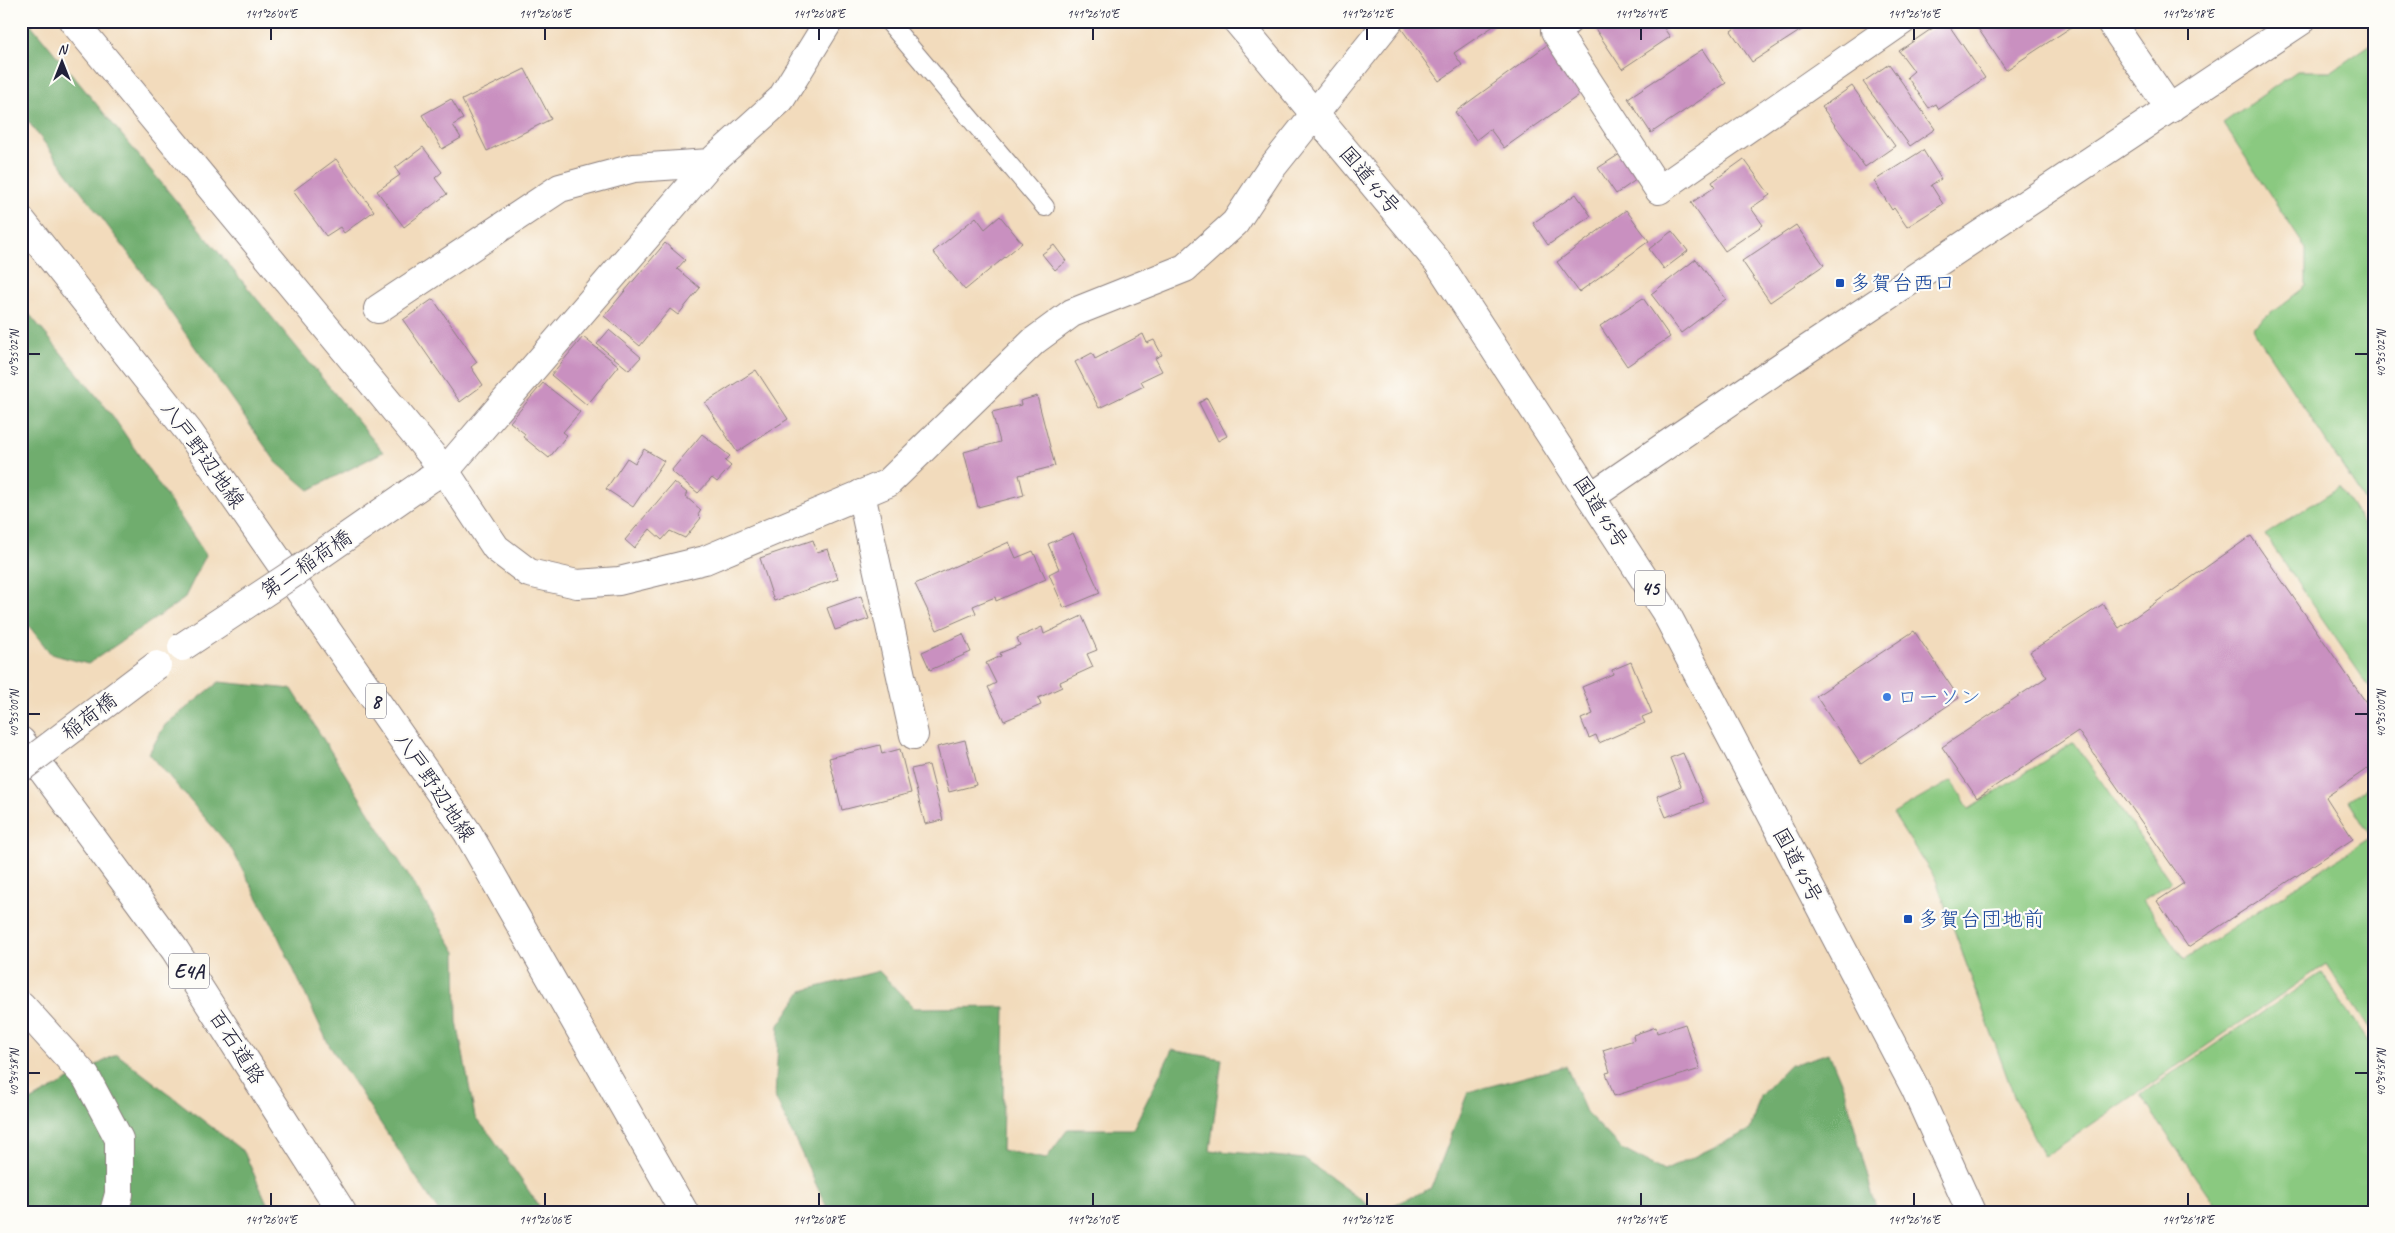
<svg xmlns="http://www.w3.org/2000/svg" width="2395" height="1233" font-family="Caveat,'Klee One',sans-serif">
	<style>
		.green { fill: #8ac980; stroke: #56765e }
		.forest { fill: #6fad6e; stroke: #486854 }
		.building { fill: #c990c0 }
		.lines { fill: none; stroke-linecap: round; stroke-linejoin: round }
		.service-casing { stroke: #8a7e7c; stroke-width: 20 }
		.minor-casing { stroke: #8a7e7c; stroke-width: 30 }
		.tertiary-casing { stroke: #8a7e7c; stroke-width: 30 }
		.primary-casing { stroke: #8a7e7c; stroke-width: 30 }
		.trunk-casing { stroke: #8a7e7c; stroke-width: 30 }
		.motorway-casing { stroke: #8a7e7c; stroke-width: 30 }
		.service { stroke: #fff; stroke-width: 18 }
		.minor { stroke: #fff; stroke-width: 28 }
		.tertiary { stroke: #fff; stroke-width: 28 }
		.primary { stroke: #fff; stroke-width: 28 }
		.trunk { stroke: #fff; stroke-width: 28 }
		.motorway { stroke: #fff; stroke-width: 28 }
		.minor-bridge-casing { stroke: #8a7e7c; stroke-width: 30; stroke-linecap: butt }
		.minor-bridge { stroke: #fff; stroke-width: 28 }
		.ticks { fill: none; stroke: #22223b; stroke-width: 2 }
		.transit-dot { fill: #1a4fb4; stroke: #fdfcf7; stroke-width: 2 }
		.shop-dot { fill: #3f7fe0; stroke: #fdfcf7; stroke-width: 2 }
		.labels { text-anchor: middle; stroke-width: 4.5; stroke-linejoin: round; paint-order: stroke }
		.shield { fill: #fdfcf7; stroke: #646373; stroke-width: 1 }
		.shield-label { font-size: 20px; font-weight: bold; fill: #22223b }
		.street-label { font-size: 21px; fill: #22223b; stroke: #fdfcf7 }
		.transit-label { font-size: 21px; fill: #164399; stroke: #fdfcf7; text-anchor: start }
		.shop-label { font-size: 21px; fill: #366cbe; stroke: #fdfcf7; text-anchor: start }
		.neatline { fill: none; stroke: #22223b; stroke-width: 2 }
		.ticks-label { font-size: 12px; text-anchor: middle; fill: #22223b }
	</style>
	<rect width="100%" height="100%" fill="#fdfcf7"/>
	<filter id="ink" filterUnits="userSpaceOnUse"><feTurbulence type="fractalNoise" baseFrequency=".02" numOctaves="2"/><feDisplacementMap in="SourceGraphic" scale="10" xChannelSelector="R" yChannelSelector="G"/><feConvolveMatrix kernelMatrix="1 2 1 2 8 2 1 2 1" color-interpolation-filters="sRGB"/></filter>
	<filter id="wash" filterUnits="userSpaceOnUse"><feTurbulence type="fractalNoise" baseFrequency=".0096" numOctaves="4" result="noise"/><feDisplacementMap in="SourceGraphic" scale="20" xChannelSelector="R" yChannelSelector="G"/><feGaussianBlur stdDeviation="1.12" result="paint"/><feColorMatrix in="noise" values="0 0 0 0 0 0 0 0 0 0 0 0 0 0 0 0 0 1.4 0 .05"/><feComposite in="paint" operator="in"/></filter>
	<g filter="url(#wash)">
		<rect width="100%" height="100%" fill="#f2dbbc"/>
		<g class="green">
			<path d="M2374 42V515L2252 328 2306 286V249L2223 123 2297 71H2332Z"/>
			<path d="M2339 487 2374 540V694L2265 535Z"/>
			<path d="M2074 742 2171 882 2143 900 2184 960 2371 837 2348 800 2374 783V1036L2326 964 2044 1157 2015 1099 1936 880 1893 814 1952 780 1969 809Z"/>
			<path d="M2321 973 2374 1050V1212H2220L2140 1095Z"/>
		</g>
		<g class="forest">
			<path d="M21 21H28L383 452 309 490 276 462 135 262 21 112Z"/>
			<path d="M21 304 112 415 206 555 184 599 88 664 51 654 21 616Z"/>
			<path d="M219 682 292 689 456 952 457 1022 475 1117 492 1137 543 1212H439L329 1045 275 930 231 848 149 753 165 725Z"/>
			<path d="M879 971 914 1008 1005 1007 1002 1150 1046 1159 1068 1129H1133L1172 1050 1222 1059 1210 1150 1304 1159 1378 1212 1431 1188 1468 1092 1566 1066 1586 1112 1622 1149 1664 1171 1750 1130 1760 1096 1788 1066 1829 1053 1845 1091 1877 1212H829L775 1097 779 1025 802 991Z"/>
			<path d="M117 1054 244 1152 271 1212H21V1106Z"/>
		</g>
		<g id="blocks">
			<g class="building">
				<path d="M1402 21H1497L1498 23 1454 53 1462 65 1439 81 1398 24Z"/>
				<path d="M1590 21H1659L1670 37 1622 69Z"/>
				<path d="M1745 21H1806L1809 25 1752 62 1731 31Z"/>
				<path d="M1943 21H1946L1985 78 1939 109 1936 104 1929 108 1907 77 1914 71 1899 51Z"/>
				<path d="M1973 21H2070L2073 26 2006 70Z"/>
				<path d="M1547 45 1582 93 1504 148 1490 129 1476 140 1455 112Z"/>
				<path d="M1703 49 1726 83 1651 133 1628 98Z"/>
				<path d="M1889 64 1935 129 1910 146 1863 82Z"/>
				<path d="M525 69 551 119 487 151 462 100Z"/>
				<path d="M1852 86 1895 146 1865 167 1822 107Z"/>
				<path d="M451 99 463 119 453 125 461 138 442 149 422 115Z"/>
				<path d="M423 147 442 172 435 178 447 194 404 227 377 191 400 175 395 168Z"/>
				<path d="M1923 150 1941 179 1931 185 1943 204 1907 227 1894 208 1892 210 1874 181Z"/>
				<path d="M1623 152 1640 177 1616 194 1598 168Z"/>
				<path d="M336 159 374 211 344 233 340 227 326 236 293 191Z"/>
				<path d="M1744 159 1770 195 1751 208 1763 225 1725 251 1691 203 1715 187 1712 182Z"/>
				<path d="M1576 194 1591 216 1548 245 1533 223Z"/>
				<path d="M1626 210 1649 241 1579 292 1557 262Z"/>
				<path d="M1000 216 1022 243 965 290 933 252 976 217 985 229Z"/>
				<path d="M1796 225 1824 265 1770 302 1742 261Z"/>
				<path d="M1672 231 1688 251 1664 269 1649 249Z"/>
				<path d="M665 243 685 260 677 269 700 288 678 315 670 309 640 346 604 316Z"/>
				<path d="M1054 245 1066 261 1055 270 1042 254Z"/>
				<path d="M1696 259 1726 299 1681 333 1651 294Z"/>
				<path d="M1643 298 1670 337 1627 366 1600 326Z"/>
				<path d="M433 299 477 362 471 367 483 385 460 402 403 320Z"/>
				<path d="M609 330 641 357 629 370 597 344Z"/>
				<path d="M1143 334 1147 343 1154 340 1162 355 1155 358 1162 371 1141 381 1144 386 1099 408 1075 362 1092 353 1095 359Z"/>
				<path d="M583 337 619 366 587 405 551 375Z"/>
				<path d="M756 370 788 419 737 452 705 403Z"/>
				<path d="M543 383 580 412 563 432 567 435 549 458 523 437 525 434 510 422Z"/>
				<path d="M1037 396 1055 466 1019 475 1024 495 978 507 964 452 1000 442 992 412 1021 405 1020 401Z"/>
				<path d="M1207 398 1227 436 1218 441 1199 403Z"/>
				<path d="M702 434 730 456 725 461 731 466 717 482 712 478 698 493 671 471Z"/>
				<path d="M644 449 664 461 633 507 606 489 627 458 635 463Z"/>
				<path d="M674 482 687 493 685 496 701 510 698 515 701 518 685 538 670 531 662 540 650 529 634 548 625 540Z"/>
				<path d="M1073 533 1100 593 1064 608 1049 574 1059 569 1048 544Z"/>
				<path d="M2251 536 2374 714V764L2326 797 2353 839 2188 947 2157 901 2184 883 2078 731 1977 798 1942 747 2047 677 2030 652 2103 604 2119 628Z"/>
				<path d="M813 540 817 552 828 549 838 579 774 601 760 558Z"/>
				<path d="M1009 542 1016 558 1033 551 1046 579 996 601 995 597 973 606 976 613 937 630 915 584Z"/>
				<path d="M861 596 869 619 835 630 827 608Z"/>
				<path d="M1082 616 1097 650 1087 654 1093 667 1060 682 1062 687 1038 698 1041 705 1004 721 988 687 996 683 986 663 1001 656 1000 653 1020 645 1017 638 1042 627 1044 634Z"/>
				<path d="M1914 631 1959 698 1861 764 1816 696Z"/>
				<path d="M963 634 971 652 930 670 922 652Z"/>
				<path d="M1631 662 1652 713 1642 717 1645 723 1599 743 1596 735 1589 738 1581 719 1593 714 1582 687 1613 674 1612 670Z"/>
				<path d="M965 740 976 785 949 792 937 747Z"/>
				<path d="M880 745 882 754 900 749 911 793 842 810 829 758Z"/>
				<path d="M1683 753 1704 802 1666 817 1657 796 1681 786 1670 758Z"/>
				<path d="M929 765 943 820 925 824 911 769Z"/>
				<path d="M1685 1024 1700 1069 1614 1096 1606 1073 1610 1072 1603 1050 1634 1040 1633 1035 1656 1027 1657 1033Z"/>
			</g>
		</g>
	</g>
	<g filter="url(#ink)">
		<use href="#blocks" fill-opacity="0" stroke="#8a7e7c" stroke-width="1"/>
		<g class="lines">
			<defs>
				<path id="service" d="M888 21 1045 207"/>
				<g id="minor">
					<path d="M73 21 445 471 496 548 529 573 577 584 619 581 705 560 888 483 1034 341 1072 313 1185 268 1235 223 1270 170 1389 21"/>
					<path d="M1568 21 1555 31 1659 190 1902 21"/>
					<path d="M2110 21 2170 109"/>
					<path d="M378 309 560 188 634 168 710 163"/>
					<path d="M429 479 445 471 710 163 781 99 829 21"/>
					<path d="M861 494 914 735"/>
					<path d="M21 1005 86 1077 119 1139V1194L114 1212"/>
				</g>
				<path id="tertiary" d="M1592 496 1782 366 2301 21"/>
				<path id="primary" d="M21 220 189 432 468 833 684 1212"/>
				<path id="trunk" d="M1237 21 1438 262 1665 611 1915 1088 1971 1212"/>
				<path id="motorway" d="M21 741 175 950 342 1212"/>
			</defs>
			<use href="#service" class="service-casing"/>
			<use href="#minor" class="minor-casing"/>
			<use href="#tertiary" class="tertiary-casing"/>
			<use href="#primary" class="primary-casing"/>
			<use href="#trunk" class="trunk-casing"/>
			<use href="#motorway" class="motorway-casing"/>
			<use href="#service" class="service"/>
			<use href="#minor" class="minor"/>
			<use href="#tertiary" class="tertiary"/>
			<use href="#primary" class="primary"/>
			<use href="#trunk" class="trunk"/>
			<use href="#motorway" class="motorway"/>
			<defs>
				<g id="minor-bridge">
					<path d="M182 647 300 569 428 480"/>
					<path d="M21 768 157 665"/>
				</g>
			</defs>
			<use href="#minor-bridge" class="minor-bridge-casing"/>
			<use href="#minor-bridge" class="minor-bridge"/>
		</g>
	</g>
	<path class="ticks" d="M271 28V40M545 28V40M819 28V40M1093 28V40M1367 28V40M1641 28V40M1914 28V40M2188 28V40M28 354H40M2355 354H2368M28 714H40M2355 714H2368M28 1073H40M2355 1073H2368M271 1193V1206M545 1193V1206M819 1193V1206M1093 1193V1206M1367 1193V1206M1641 1193V1206M1914 1193V1206M2188 1193V1206"/>
	<g class="transit-dot">
		<rect x="1835" y="278" width="10" height="10" rx="2.5"/>
		<rect x="1903" y="914" width="10" height="10" rx="2.5"/>
	</g>
	<circle class="shop-dot" cx="1887" cy="697" r="5"/>
	<g class="labels">
		<g class="shield">
			<rect x="1635" y="570.5" width="30" height="35" rx="4"/>
			<rect x="366" y="683.5" width="20" height="35" rx="4"/>
			<rect x="169" y="953.5" width="40" height="35" rx="4"/>
		</g>
		<g class="shield-label">
			<text x="1650" y="595">45</text>
			<text x="376" y="708">8</text>
			<text x="189" y="978">E4A</text>
		</g>
		<g class="street-label">
			<text transform="translate(1370 180) rotate(50)" y="7">国道45号</text>
			<text transform="translate(203 455) rotate(54)" y="7">八戸野辺地線</text>
			<text transform="translate(1601 512) rotate(57)" y="7">国道45号</text>
			<text transform="translate(306 564) rotate(-34)" y="7">第二稲荷橋</text>
			<text transform="translate(89 716) rotate(-37)" y="7">稲荷橋</text>
			<text transform="translate(435 787) rotate(56)" y="7">八戸野辺地線</text>
			<text transform="translate(1798 865) rotate(62)" y="7">国道45号</text>
			<text transform="translate(237 1047) rotate(57)" y="7">百石道路</text>
		</g>
		<g class="transit-label">
			<text x="1850" y="290">多賀台西口</text>
			<text x="1918" y="926">多賀台団地前</text>
		</g>
		<g class="shop-label">
			<text x="1897" y="704">ローソン</text>
		</g>
	</g>
	<rect width="2395" height="1233" fill="none" stroke="#fdfcf7" stroke-width="55"/>
	<g transform="translate(62 62)" stroke="#fdfcf7" stroke-width="4" paint-order="stroke">
	<path d="M0-4L9 19L0 12L-9 19Z" fill="#22223b"/>
	<text y="-8" font-size="14" font-weight="bold" text-anchor="middle" fill="#22223b">N</text>
	</g>
	<rect x="28" y="28" width="2340" height="1178" class="neatline"/>
	<g class="ticks-label">
		<text x="271" y="18">141°26'04"E</text>
		<text x="545" y="18">141°26'06"E</text>
		<text x="819" y="18">141°26'08"E</text>
		<text x="1093" y="18">141°26'10"E</text>
		<text x="1367" y="18">141°26'12"E</text>
		<text x="1641" y="18">141°26'14"E</text>
		<text x="1914" y="18">141°26'16"E</text>
		<text x="2188" y="18">141°26'18"E</text>
		<text transform="translate(14 354) rotate(-90)" y="4">40°35'02"N</text>
		<text transform="translate(2381 354) rotate(-90)" y="4">40°35'02"N</text>
		<text transform="translate(14 714) rotate(-90)" y="4">40°35'00"N</text>
		<text transform="translate(2381 714) rotate(-90)" y="4">40°35'00"N</text>
		<text transform="translate(14 1073) rotate(-90)" y="4">40°34'58"N</text>
		<text transform="translate(2381 1073) rotate(-90)" y="4">40°34'58"N</text>
		<text x="271" y="1224">141°26'04"E</text>
		<text x="545" y="1224">141°26'06"E</text>
		<text x="819" y="1224">141°26'08"E</text>
		<text x="1093" y="1224">141°26'10"E</text>
		<text x="1367" y="1224">141°26'12"E</text>
		<text x="1641" y="1224">141°26'14"E</text>
		<text x="1914" y="1224">141°26'16"E</text>
		<text x="2188" y="1224">141°26'18"E</text>
	</g>
</svg>
